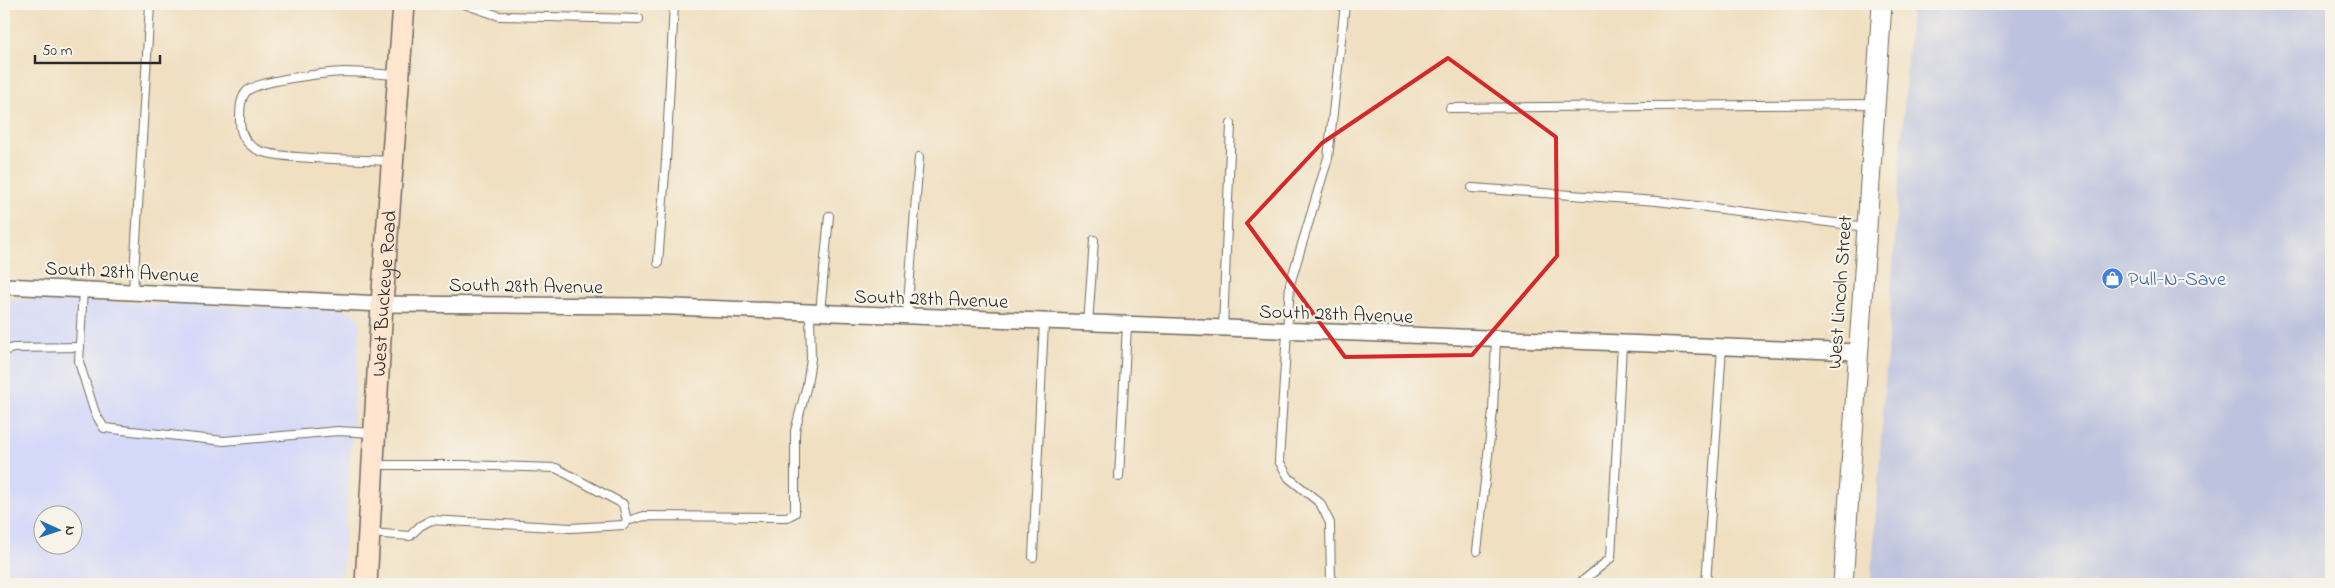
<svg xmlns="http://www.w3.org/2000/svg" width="2335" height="588" font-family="'Indie Flower',sans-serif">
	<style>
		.built { fill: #d4d8f9; fill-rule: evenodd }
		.industrial { fill: #bdc3de }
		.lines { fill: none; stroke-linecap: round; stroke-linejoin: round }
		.service-casing { stroke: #706a5f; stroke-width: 10 }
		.minor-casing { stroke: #706a5f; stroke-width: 18 }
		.tertiary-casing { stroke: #706a5f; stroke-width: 21 }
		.secondary-casing { stroke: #706a5f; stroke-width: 24 }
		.service { stroke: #fff; stroke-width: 8 }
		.minor { stroke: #fff; stroke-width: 15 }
		.tertiary { stroke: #fff; stroke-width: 19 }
		.secondary { stroke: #fde5d0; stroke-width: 21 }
		.marked { fill: none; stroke: #d62828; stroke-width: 4; stroke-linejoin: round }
		.labels { text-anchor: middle; stroke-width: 4.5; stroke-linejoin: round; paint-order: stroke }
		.street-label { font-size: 20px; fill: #2b2b2b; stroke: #f7f3e8 }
		.shop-label { font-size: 20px; fill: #366cbe; stroke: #f7f3e8; text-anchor: start }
	</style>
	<rect width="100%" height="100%" fill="#f7f3e8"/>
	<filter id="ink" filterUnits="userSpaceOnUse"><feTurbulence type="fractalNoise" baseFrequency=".02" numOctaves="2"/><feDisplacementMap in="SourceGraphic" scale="10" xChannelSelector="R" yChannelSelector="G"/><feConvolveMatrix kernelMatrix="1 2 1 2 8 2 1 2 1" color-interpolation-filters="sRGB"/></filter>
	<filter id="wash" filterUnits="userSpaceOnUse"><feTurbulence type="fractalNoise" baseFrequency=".0096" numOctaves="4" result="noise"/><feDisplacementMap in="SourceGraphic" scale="20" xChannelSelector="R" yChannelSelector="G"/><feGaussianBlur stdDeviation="1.12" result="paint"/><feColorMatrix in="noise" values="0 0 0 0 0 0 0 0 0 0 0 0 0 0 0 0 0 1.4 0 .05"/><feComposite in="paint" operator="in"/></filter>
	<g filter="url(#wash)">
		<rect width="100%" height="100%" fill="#f0dfc0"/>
		<path class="built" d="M4 299 345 310 354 314 360 321 341 584H4ZM42 516H72V546H42Z"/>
		<path class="industrial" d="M1911 4H2331V584H1871Z"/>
	</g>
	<g filter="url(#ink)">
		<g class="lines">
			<defs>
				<g id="service">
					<path d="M464 4 499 16 639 19"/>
					<path d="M1450 108 1875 104"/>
					<path d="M390 161C364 159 277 160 258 150 245 144 240 134 240 120 240 110 240 98 247 91 260 80 325 73 344 72 361 72 379 74 397 75"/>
					<path d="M1472 188 1657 201 1867 227"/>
					<path d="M658 263 666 161 674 4"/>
					<path d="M83 289 79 362 95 413 104 428 224 441 338 431 373 433"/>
					<path d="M133 291 150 4"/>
					<path d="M820 313 829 216"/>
					<path d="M907 317 919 157"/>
					<path d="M1088 324 1094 240"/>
					<path d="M1223 329 1231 124"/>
					<path d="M4 351 13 348 80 347"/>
					<path d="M1119 477 1127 326"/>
					<path d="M627 521 644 516 787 517 795 513V431L807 385 811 359 810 313"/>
					<path d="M369 533 410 536 420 526 431 520 571 528 624 525 627 521 623 504 556 468 463 465H375"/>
					<path d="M1477 551 1493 411 1496 339"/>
					<path d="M1033 557 1044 322"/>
					<path d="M1331 584 1330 523 1320 503 1289 478 1279 461 1290 284 1328 158 1345 4"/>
					<path d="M1579 584 1611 558 1622 344"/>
					<path d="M1706 584 1722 347"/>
				</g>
				<path id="minor" d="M4 286 382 304 648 306 1857 352"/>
				<path id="tertiary" d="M1843 584 1882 4"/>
				<g id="secondary">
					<path id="s1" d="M366 584 382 304 404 4"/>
				</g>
			</defs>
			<use href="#service" class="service-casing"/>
			<use href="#minor" class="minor-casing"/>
			<use href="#tertiary" class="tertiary-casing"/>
			<use href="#secondary" class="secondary-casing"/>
			<use href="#service" class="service"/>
			<use href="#minor" class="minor"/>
			<use href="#tertiary" class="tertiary"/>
			<use href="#secondary" class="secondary"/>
		</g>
	</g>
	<path class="marked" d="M1448 58 1556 137 1557 256 1472 355 1345 357 1247 223 1322 143Z"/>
	<defs>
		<symbol id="shop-disc" viewBox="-11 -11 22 22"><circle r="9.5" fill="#3f7fe0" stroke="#f7f3e8"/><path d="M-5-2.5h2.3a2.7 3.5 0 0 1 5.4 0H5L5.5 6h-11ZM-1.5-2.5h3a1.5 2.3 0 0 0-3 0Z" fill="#fff"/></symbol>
	</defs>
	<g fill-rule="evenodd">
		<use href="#shop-disc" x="2100" y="266" width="25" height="25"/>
	</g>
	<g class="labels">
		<g class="street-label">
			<text transform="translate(122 271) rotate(3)" y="7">South 28th Avenue</text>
			<text transform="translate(526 285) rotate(1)" y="7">South 28th Avenue</text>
			<text transform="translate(1839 292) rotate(-86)" y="7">West Lincoln Street</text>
			<text dy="7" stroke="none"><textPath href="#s1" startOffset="291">West Buckeye Road</textPath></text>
			<text transform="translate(931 298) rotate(2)" y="7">South 28th Avenue</text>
			<text transform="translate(1336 313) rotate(2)" y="7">South 28th Avenue</text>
		</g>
		<g class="shop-label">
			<text x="2128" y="285">Pull-N-Save</text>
		</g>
	</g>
	<rect width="2335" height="588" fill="none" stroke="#f7f3e8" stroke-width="20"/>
	<g transform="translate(58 530) rotate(93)"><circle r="24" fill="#f7f3e8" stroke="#a5a39c"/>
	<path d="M0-4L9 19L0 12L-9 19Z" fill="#1f6fb2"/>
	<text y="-8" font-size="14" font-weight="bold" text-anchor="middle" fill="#2b2b2b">N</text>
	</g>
	<path d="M35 55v8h125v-8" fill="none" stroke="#2b2b2b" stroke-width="2.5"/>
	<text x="42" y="55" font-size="15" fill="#2b2b2b" stroke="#f7f3e8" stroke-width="4" paint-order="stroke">50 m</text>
</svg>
